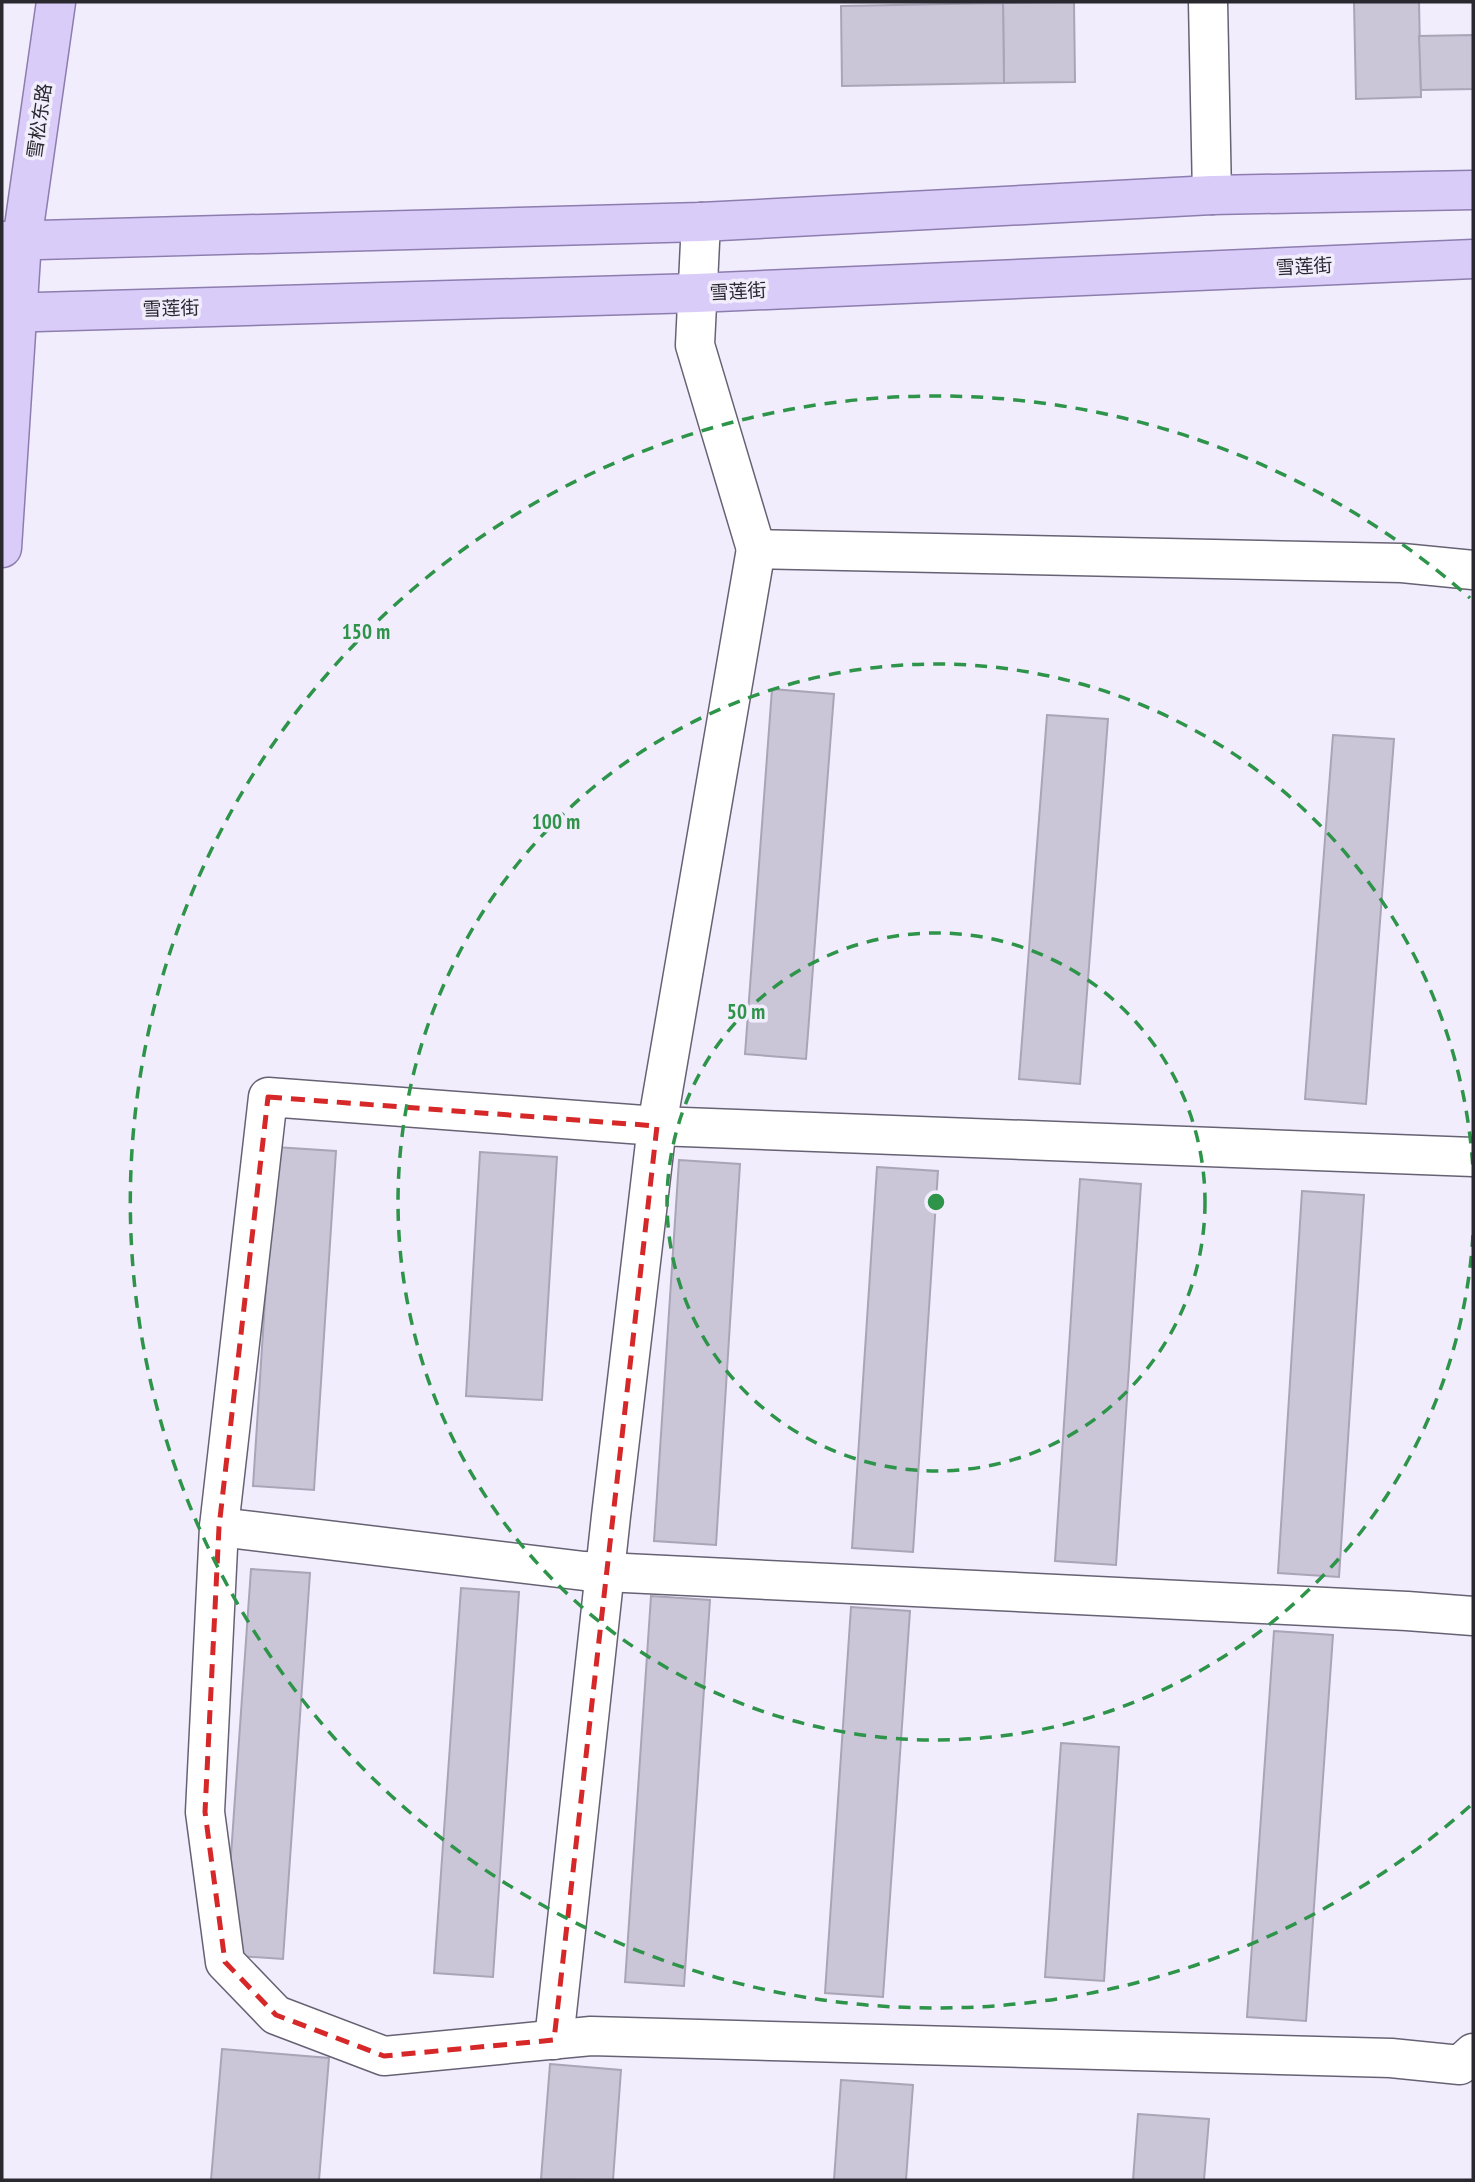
<svg xmlns="http://www.w3.org/2000/svg" width="1475" height="2182" font-family="'PT Sans Narrow','Noto Sans SC',sans-serif">
	<style>
		.building { fill: #cbc5d8; stroke: #aaa4b7; stroke-width: 2 }
		.lines { fill: none; stroke-linecap: round; stroke-linejoin: round }
		.minor-casing { stroke: #676273; stroke-width: 41 }
		.primary-casing { stroke: #8d7daf; stroke-width: 41 }
		.minor { stroke: #fff; stroke-width: 38 }
		.primary { stroke: #daccf8; stroke-width: 38 }
		.marked { fill: none; stroke: #d62828; stroke-width: 5; stroke-dasharray: 14 9; stroke-linejoin: round }
		.ring { fill: none; stroke: #2d944a; stroke-width: 3.5; stroke-dasharray: 12 9 }
		.labels { text-anchor: middle; stroke-width: 7; stroke-linejoin: round; paint-order: stroke }
		.street-label { font-size: 19px; fill: #2b2930; stroke: #f2edfd }
		.centre { fill: #2d944a; stroke: #f2edfd; stroke-width: 3.5 }
		.ring-label { font-size: 21px; text-anchor: middle; font-weight: bold; fill: #2d944a; stroke: #f2edfd; stroke-width: 7; stroke-linejoin: round; paint-order: stroke }
	</style>
	<rect width="100%" height="100%" fill="#f2edfd"/>
	<g class="building">
		<path d="M1074 2 1075 82 1004 83 1003 3Z"/>
		<path d="M1354 2H1419L1421 97 1356 99Z"/>
		<path d="M1003 3 1004 83 842 86 841 6Z"/>
		<path d="M1473 35V89L1421 90 1419 36Z"/>
		<path d="M772 689 834 694 806 1059 745 1054Z"/>
		<path d="M1047 715 1108 719 1080 1084 1019 1079Z"/>
		<path d="M1333 735 1394 739 1366 1104 1305 1099Z"/>
		<path d="M275 1147 336 1151 314 1490 253 1486Z"/>
		<path d="M480 1152 557 1157 542 1400 466 1396Z"/>
		<path d="M679 1160 740 1164 716 1545 654 1541Z"/>
		<path d="M877 1167 938 1171 913 1552 852 1548Z"/>
		<path d="M1080 1179 1141 1184 1116 1565 1055 1561Z"/>
		<path d="M1302 1191 1364 1195 1339 1577 1278 1573Z"/>
		<path d="M251 1569 310 1573 283 1959 224 1955Z"/>
		<path d="M461 1588 519 1592 493 1977 434 1973Z"/>
		<path d="M651 1596 710 1600 684 1986 625 1982Z"/>
		<path d="M851 1607 910 1611 883 1997 825 1993Z"/>
		<path d="M1274 1631 1333 1635 1306 2021 1247 2017Z"/>
		<path d="M1061 1743 1119 1747 1104 1981 1045 1977Z"/>
		<path d="M222 2049 329 2058 319 2180H211Z"/>
		<path d="M550 2064 621 2070 613 2180 541 2179Z"/>
		<path d="M841 2080 913 2085 906 2180H834Z"/>
		<path d="M1138 2114 1209 2119 1204 2180H1133Z"/>
	</g>
	<g class="lines">
		<defs>
			<g id="minor">
				<path d="M1208 2 1212 195"/>
				<path d="M701 222 695 345 756 549"/>
				<path d="M1473 1157 657 1126 268 1097 219 1527 205 1812 225 1962 276 2015 384 2056 591 2036 1391 2058 1460 2065 1473 2053"/>
				<path d="M219 1527 584 1571 1407 1611 1473 1616"/>
				<path d="M554 2040 611 1516 657 1126 756 549 1402 563 1473 570"/>
			</g>
			<g id="primary">
				<path d="M2 241 701 222 1212 195 1473 190"/>
				<path d="M2 313 696 293 1473 259"/>
				<path d="M2 548 22 241 56 2"/>
			</g>
		</defs>
		<use href="#minor" class="minor-casing"/>
		<use href="#primary" class="primary-casing"/>
		<use href="#minor" class="minor"/>
		<use href="#primary" class="primary"/>
	</g>
	<path class="marked" d="M268 1097 657 1126 554 2040 384 2056 276 2015 225 1962 205 1812 219 1527Z"/>
	<g class="ring">
		<circle cx="936" cy="1202" r="269"/>
		<path d="M1473 1235A538 538 0 1 1 1473 1169"/>
		<path d="M1470 1806A806 806 0 1 1 1470 598"/>
	</g>
	<g class="labels">
		<g class="street-label">
			<text transform="translate(39 121) rotate(-82)" y="7">雪松东路</text>
			<text transform="translate(1304 266) rotate(-3)" y="7">雪莲街</text>
			<text transform="translate(738 291) rotate(-3)" y="7">雪莲街</text>
			<text transform="translate(171 308) rotate(-2)" y="7">雪莲街</text>
		</g>
	</g>
	<circle cx="936" cy="1202" r="10" class="centre"/>
	<g class="ring-label">
		<text x="366" y="639">150 m</text>
		<text x="556" y="829">100 m</text>
		<text x="746" y="1019">50 m</text>
	</g>
	<rect width="1475" height="2182" fill="none" stroke="#2b2930" stroke-width="7"/>
</svg>
